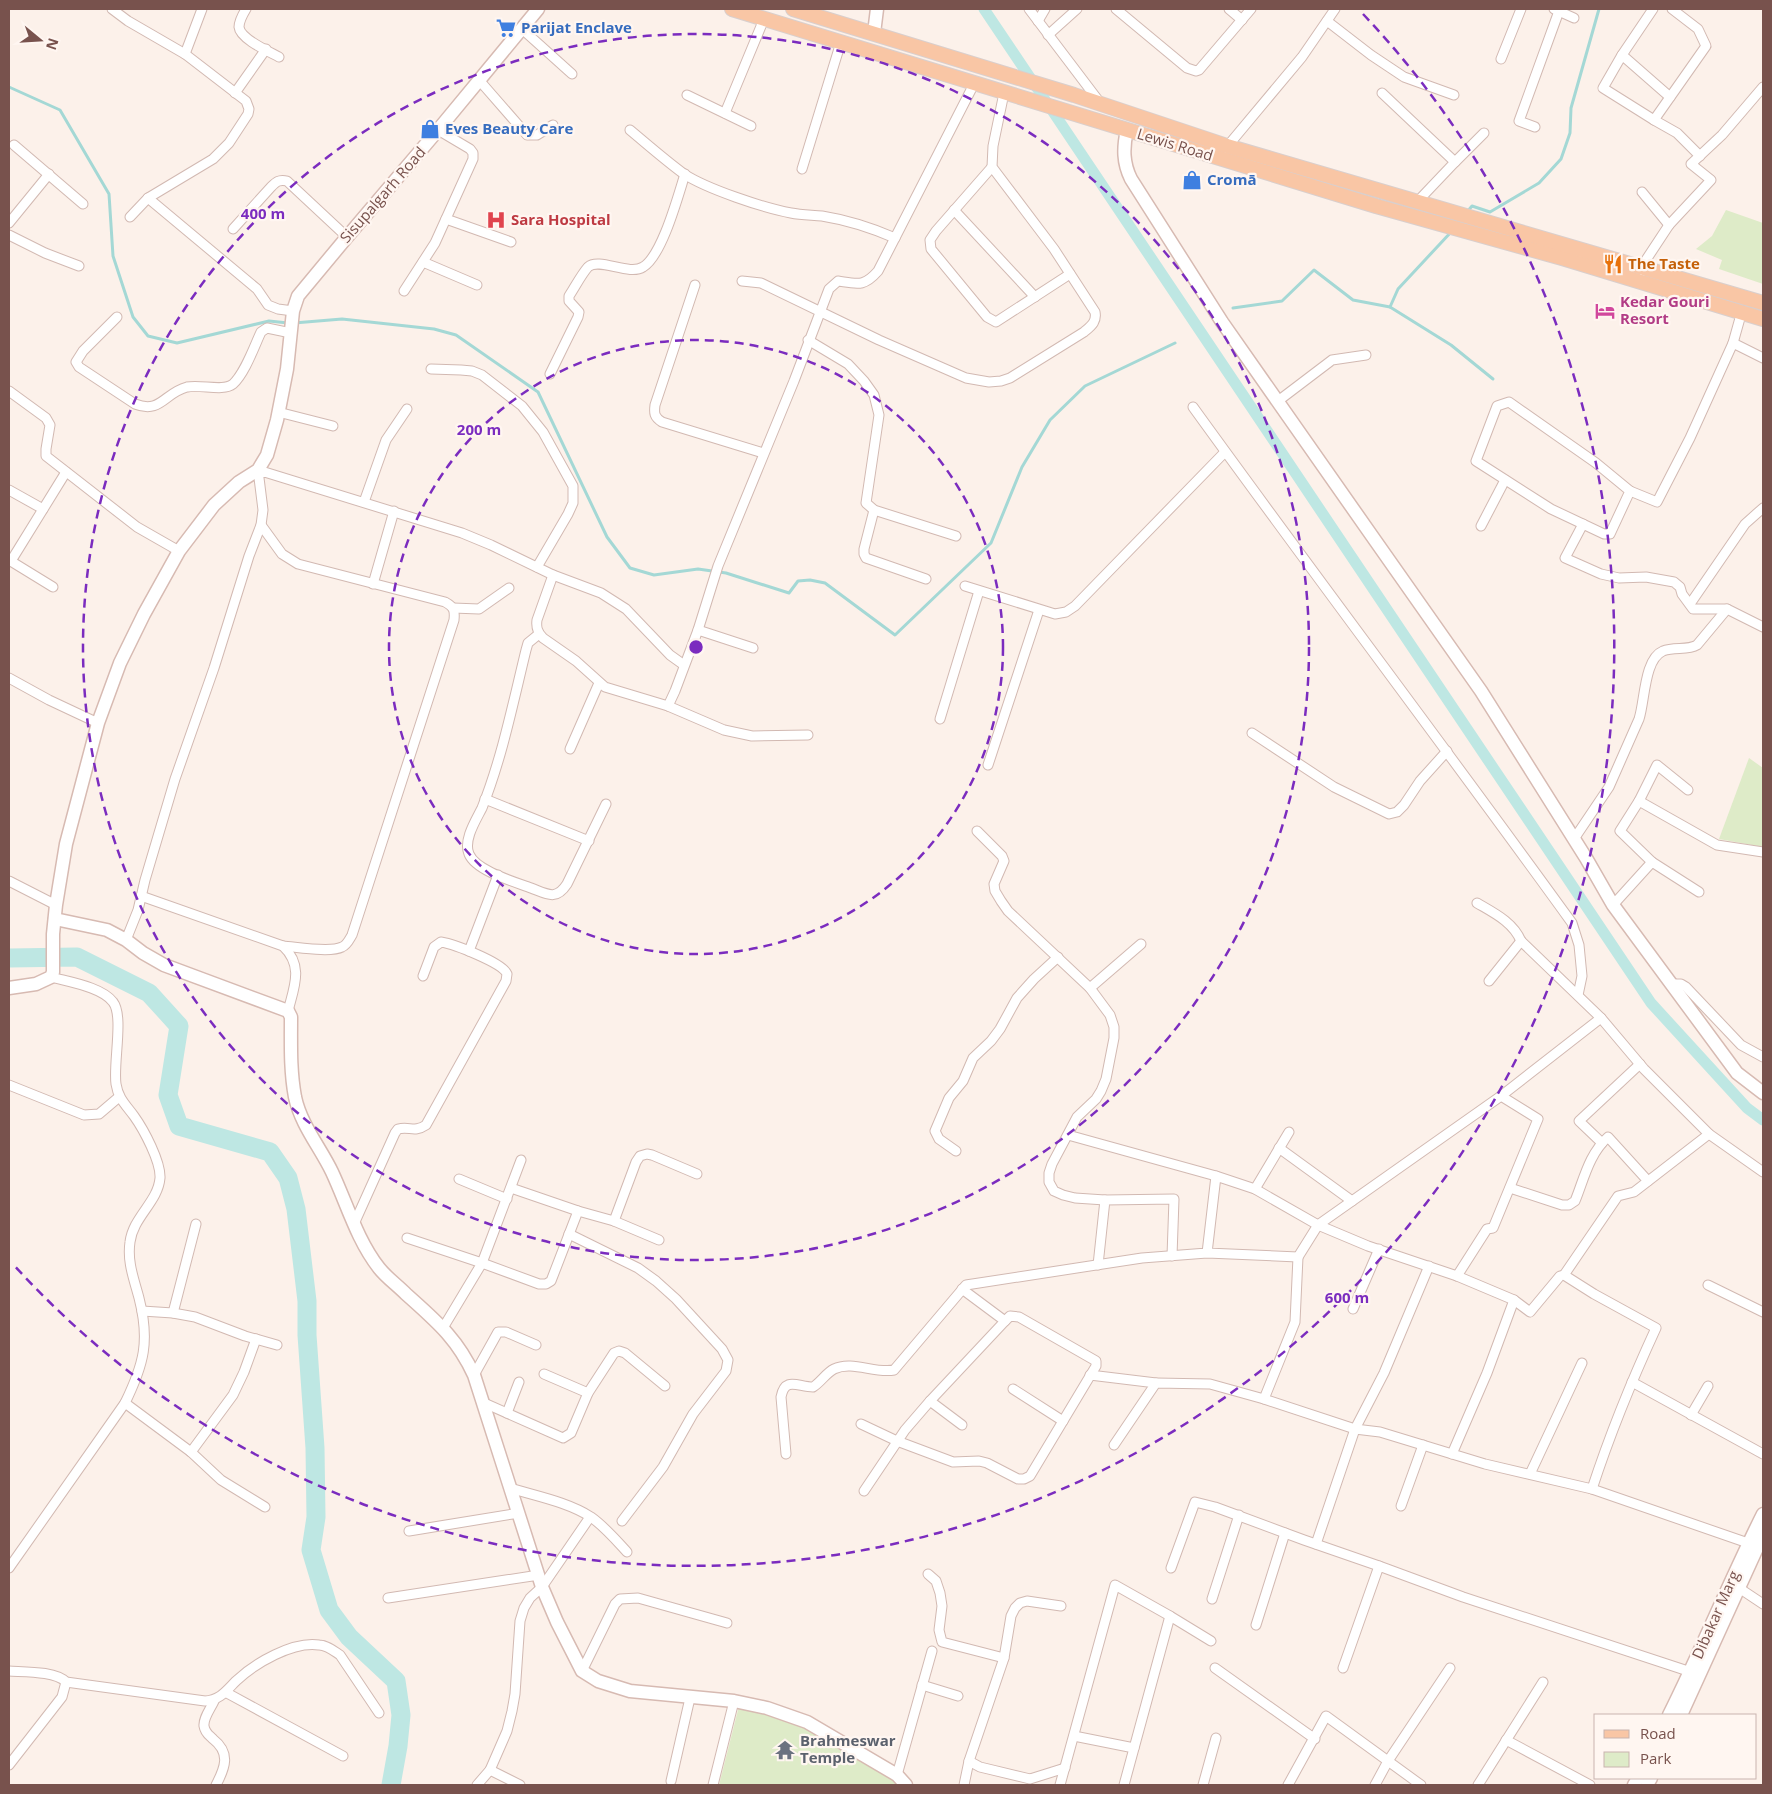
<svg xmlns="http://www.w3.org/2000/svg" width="1772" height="1794" font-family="'Open Sans',sans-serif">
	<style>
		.green { fill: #deebc8 }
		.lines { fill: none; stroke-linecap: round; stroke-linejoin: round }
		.stream { stroke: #a4d8d5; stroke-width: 3 }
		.canal { stroke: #bee7e3; stroke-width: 11 }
		.river { stroke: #bee7e3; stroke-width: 19 }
		.street-casing { stroke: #d2b9b2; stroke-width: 11 }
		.secondary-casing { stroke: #d7bab2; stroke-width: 15 }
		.primary-casing { stroke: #d9cfcd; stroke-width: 16 }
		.street { stroke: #fff; stroke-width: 9 }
		.secondary { stroke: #fff; stroke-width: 12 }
		.primary { stroke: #f9c6a5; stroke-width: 14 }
		.ring { fill: none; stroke: #7b2cbf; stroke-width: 2.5; stroke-dasharray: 9 6 }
		.labels { text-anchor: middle; stroke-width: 4.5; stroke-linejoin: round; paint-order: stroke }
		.shop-label { font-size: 15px; font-weight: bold; fill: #366cbe; stroke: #fff6f1; text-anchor: start }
		.street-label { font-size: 15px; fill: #78524d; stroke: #fff6f1 }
		.health-label { font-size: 15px; font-weight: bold; fill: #be3a42; stroke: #fff6f1; text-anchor: start }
		.food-label { font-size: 15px; font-weight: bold; fill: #c56008; stroke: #fff6f1; text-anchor: start }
		.hotel-label { font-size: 15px; font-weight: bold; fill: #b23c85; stroke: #fff6f1; text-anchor: start }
		.worship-label { font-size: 15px; font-weight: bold; fill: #5b616d; stroke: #fff6f1; text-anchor: start }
		.centre { fill: #7b2cbf; stroke: #fff6f1; stroke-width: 2.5 }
		.ring-label { font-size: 15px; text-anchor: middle; font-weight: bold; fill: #7b2cbf; stroke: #fff6f1; stroke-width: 4.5; stroke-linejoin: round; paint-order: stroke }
	</style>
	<rect width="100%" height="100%" fill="#fcf1ea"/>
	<g class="green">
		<path d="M1726 210 1763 223V284L1719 269 1722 260 1696 249 1712 236Z"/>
		<path d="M1749 758 1763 768V847L1719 839Z"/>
		<path d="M739 1706 792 1720 892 1779 897 1785H719Z"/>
	</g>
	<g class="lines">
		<g class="stream">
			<path d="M9 87 60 110 109 194 113 256 133 317 148 336 177 343 269 321 288 323"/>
			<path d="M1467 212 1472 206 1490 212 1539 183 1561 159 1570 133 1571 108 1599 9"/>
			<path d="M1390 307 1451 345 1493 379"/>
			<path d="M1233 308 1282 301 1314 270 1353 300 1390 307 1398 289 1452 231"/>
			<path d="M294 323 342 319 434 329 456 335 538 392 607 537 630 568 654 575 698 569 726 573 789 593 798 581 810 580 825 583 895 635 991 543 1022 467 1050 420 1085 386 1175 343"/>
		</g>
		<path class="canal" d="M984 9 1651 1003 1747 1108 1763 1120"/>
		<path class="river" d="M9 958 77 957 149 993 179 1026 168 1095 179 1126 270 1152 288 1178 296 1209 307 1301V1335L315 1448 316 1517 311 1550 329 1610 349 1637 396 1681 401 1715 398 1746 391 1785"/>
		<defs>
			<g id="street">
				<path d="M112 9 128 21 185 54 246 101 249 109 248 114 229 143 213 159 148 198 130 217"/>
				<path d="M246 9C243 14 239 21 239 27 240 39 270 52 279 57"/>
				<path d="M1029 9 1101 104"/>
				<path d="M1116 9 1187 68 1196 71 1199 70 1251 9"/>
				<path d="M1229 9 1242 20"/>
				<path d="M1554 9 1574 18"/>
				<path d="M1672 9 1698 29 1706 46 1654 120 1677 133 1700 156"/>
				<path d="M1038 21 1045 9"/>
				<path d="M1327 21 1371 55 1404 77 1454 95"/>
				<path d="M522 29 572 74"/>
				<path d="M1048 35 1077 9"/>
				<path d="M185 54 202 9"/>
				<path d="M1622 55 1653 9"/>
				<path d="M1501 59 1521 9"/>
				<path d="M479 80 527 135H537L553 125"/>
				<path d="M235 93 266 49"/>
				<path d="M1382 93 1455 162 1417 202"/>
				<path d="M687 95 751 126"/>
				<path d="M725 113 764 19"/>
				<path d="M1654 120 1603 88 1622 55 1670 97"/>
				<path d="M1535 127 1519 121 1559 11"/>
				<path d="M630 130C648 145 665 160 684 174 707 189 764 208 791 213 801 215 812 215 822 216 847 220 872 228 895 238"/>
				<path d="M14 145 83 204"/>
				<path d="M1226 148 1302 57 1335 9"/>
				<path d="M1455 162 1484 133"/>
				<path d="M992 167 936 231 930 240 931 249 987 317 996 322 1070 274"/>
				<path d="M802 169 841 42"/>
				<path d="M1642 192 1669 225"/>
				<path d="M148 198 257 289 268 305 278 309 293 311"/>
				<path d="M954 210 1035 297"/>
				<path d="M446 219 511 242"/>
				<path d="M9 223 49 174"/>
				<path d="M233 229 271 187C276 182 279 179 287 181L347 237"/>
				<path d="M9 235 45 253 79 266"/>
				<path d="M423 262 477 285"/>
				<path d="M1643 271 1642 266 1669 225 1711 180 1691 164 1722 135 1763 87"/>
				<path d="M742 281 761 283 879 340 966 378 989 382 1001 381 1010 378 1084 332C1091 326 1097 322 1095 312L1054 249 992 167 993 146 1004 93"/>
				<path d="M695 285 655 405C654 413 654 417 662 422L763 453"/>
				<path d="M404 291 435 243 473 159V153L470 149 438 130"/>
				<path d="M117 317 83 351 76 362 79 367 135 404C161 414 164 393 187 387 201 384 223 392 233 384 245 373 254 347 261 332L267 328 291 333"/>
				<path d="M808 340 848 364 864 381 874 395 879 415 866 503 874 510 956 536"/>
				<path d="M1733 343 1742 311"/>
				<path d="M431 369 461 370 472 371 482 375 522 406 543 432 573 486V503L568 514 537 567"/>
				<path d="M550 374 578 317 579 312 569 301V296C575 287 581 275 588 267 599 257 629 276 643 267 662 256 678 196 685 174"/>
				<path d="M9 391 46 418 50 425 46 449V456L137 527 179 551"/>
				<path d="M1278 401 1332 360 1366 355"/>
				<path d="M1509 402 1596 463 1630 491 1610 534H1604L1551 509 1476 461 1497 406Z"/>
				<path d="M1193 407C1318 580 1447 750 1572 923L1579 945 1582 976 1578 995"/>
				<path d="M278 412 333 426"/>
				<path d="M9 490 43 509"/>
				<path d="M1630 491 1657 502 1690 438 1733 343 1763 358"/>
				<path d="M364 502 386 440 407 409"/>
				<path d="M874 510 864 549V554L866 558 926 579"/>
				<path d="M1583 524 1565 558 1601 574 1619 578 1646 577 1674 582 1680 587 1682 594 1693 609H1727L1763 627"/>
				<path d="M261 525 282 554 298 564 445 602C454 607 455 610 454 620L352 935C349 940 347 945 342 947 330 953 297 947 283 946"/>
				<path d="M1481 526 1505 480"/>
				<path d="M9 560 53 587"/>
				<path d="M11 561 66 472"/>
				<path d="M553 575 537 620C536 627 537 632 543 638L576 661 605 687 668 706 724 730 752 736 808 735"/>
				<path d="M373 584 394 511"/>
				<path d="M965 586 1055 614 1066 612 1075 606 1225 452"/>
				<path d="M1690 604 1745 524 1763 508"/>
				<path d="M453 608 479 609 509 588"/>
				<path d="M698 630 753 648"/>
				<path d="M539 634 528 643 526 650C513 703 502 758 482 808 476 820 463 840 469 854 476 871 515 882 531 888 547 894 556 901 567 884L606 804"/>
				<path d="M9 678 49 700 98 723"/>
				<path d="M668 706 675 691 698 630 718 566 794 381 829 289 838 281C858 284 864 287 878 271L974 84"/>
				<path d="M940 719 979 591"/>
				<path d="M1252 733 1334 787 1389 814 1397 812 1404 805 1420 781 1447 751"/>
				<path d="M570 749 599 683"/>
				<path d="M988 765 1039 610"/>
				<path d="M485 799 589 841"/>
				<path d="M1639 801 1657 765 1688 790"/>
				<path d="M977 831 1002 856 1004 861 994 884 995 891 1001 901 1008 911 1090 988 1110 1015 1114 1027V1038L1106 1079 1101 1091 1096 1099 1077 1117 1052 1164 1049 1173V1182L1054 1191 1063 1195 1075 1198 1105 1200"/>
				<path d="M1574 839 1609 787 1639 719C1645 701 1644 659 1663 651 1674 646 1687 651 1697 645L1727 609"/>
				<path d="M1652 862 1620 831 1639 801 1717 845 1763 852"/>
				<path d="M9 881 56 905"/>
				<path d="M141 896 283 946C304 966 294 987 288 1011"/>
				<path d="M1477 903C1494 913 1513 922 1521 941"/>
				<path d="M1613 905 1652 862 1699 892"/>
				<path d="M126 940 138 910 145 880 175 779 214 668 249 556 261 525 263 510 258 470 462 533 491 545 553 575 601 593 626 609 670 655 684 665"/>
				<path d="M469 951 498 875"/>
				<path d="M1489 981 1521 941 1601 1018 1644 1069 1709 1134 1763 1172"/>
				<path d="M1671 984H1681L1686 987 1741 1045 1763 1057"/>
				<path d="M1090 988 1141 944"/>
				<path d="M9 1085 84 1115 99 1114 119 1097"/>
				<path d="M1068 1135 1216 1176"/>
				<path d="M1602 1143 1579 1121 1640 1064"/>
				<path d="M1279 1148 1352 1201"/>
				<path d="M956 1151 939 1139 935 1131 949 1098 963 1081 973 1058 991 1041 1000 1029 1017 998 1034 979 1058 957"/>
				<path d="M459 1179 507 1199"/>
				<path d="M511 1188 578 1211 614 1221 659 1240"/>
				<path d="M1510 1188 1562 1205H1569L1575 1201C1584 1179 1589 1154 1608 1137L1648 1181"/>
				<path d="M1255 1189 1289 1132"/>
				<path d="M614 1221 636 1162 640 1156 647 1154 652 1155 697 1174"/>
				<path d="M354 1224 395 1133 398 1129C410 1126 414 1133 426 1125L506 981 507 974C503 963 454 944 441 942L434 947 423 976"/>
				<path d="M569 1234 638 1268 656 1281 676 1299 722 1349 728 1360 726 1371 693 1414 663 1467 622 1521"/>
				<path d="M407 1238 482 1263 521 1160"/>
				<path d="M1098 1265 1105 1200 1174 1199 1172 1256"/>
				<path d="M1564 1275 1618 1196 1634 1192 1709 1134"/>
				<path d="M1457 1276 1487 1229 1493 1228 1538 1119 1501 1096"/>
				<path d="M1708 1285 1763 1312"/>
				<path d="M1514 1300 1457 1276 1368 1246 1318 1225 1501 1096 1601 1018"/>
				<path d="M1353 1309 1379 1249"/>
				<path d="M142 1311 173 1313 195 1317 245 1336 277 1345"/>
				<path d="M173 1313 196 1224"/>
				<path d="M443 1328 482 1263 539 1284H546L551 1281 578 1211"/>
				<path d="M544 1374 588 1393"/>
				<path d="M474 1375 498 1332H506L536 1345"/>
				<path d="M1090 1375 1156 1383"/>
				<path d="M1632 1382 1763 1454"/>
				<path d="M1013 1389 1063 1421"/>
				<path d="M1264 1399 1355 1429 1380 1432 1485 1464 1592 1489 1748 1543"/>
				<path d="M930 1401 962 1425"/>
				<path d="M482 1402 563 1438 571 1433 588 1393 614 1353 619 1351 625 1353 665 1386"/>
				<path d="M125 1403 191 1452 221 1480 265 1507"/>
				<path d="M507 1413 519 1382"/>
				<path d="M1691 1415 1708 1386"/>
				<path d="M861 1424 897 1441 953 1462 979 1461 987 1463 1018 1479H1024L1030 1476 1096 1366V1361L1019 1317 1010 1316 1005 1321"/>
				<path d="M1114 1445 1156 1383 1210 1384 1264 1399 1295 1322 1298 1257"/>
				<path d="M191 1452 233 1395 244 1372 256 1339"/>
				<path d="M786 1454 781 1397C785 1376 798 1387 813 1387 821 1382 826 1373 834 1369 852 1360 875 1374 894 1370L966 1285 1142 1258 1207 1253 1298 1257 1318 1225 1255 1189 1216 1176 1207 1253"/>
				<path d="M1452 1454 1487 1373 1514 1300 1530 1312 1560 1276 1564 1275 1594 1294 1656 1328C1632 1380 1610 1434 1592 1489"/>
				<path d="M1530 1474 1582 1363"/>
				<path d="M510 1488C536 1496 568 1502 591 1517 605 1527 616 1540 627 1552"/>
				<path d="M864 1491 905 1430 930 1401 1005 1321 962 1289"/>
				<path d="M1401 1506 1423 1445"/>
				<path d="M409 1531 519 1513"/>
				<path d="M1316 1544 1355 1429 1384 1373 1429 1266"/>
				<path d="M9 1568 125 1403C144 1364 150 1341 139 1298 134 1279 127 1262 130 1242 133 1217 158 1202 160 1178 161 1162 144 1130 134 1116 126 1105 118 1098 116 1084 113 1063 124 1016 113 1002 102 987 69 982 51 977"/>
				<path d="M1171 1568 1195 1502 1215 1507 1304 1540 1379 1566"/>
				<path d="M928 1574 936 1581 940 1593 942 1606 939 1630 942 1642 1004 1658"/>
				<path d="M1739 1588 1763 1604"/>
				<path d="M388 1598 539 1575"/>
				<path d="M1212 1599 1239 1515"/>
				<path d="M1256 1625 1285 1533"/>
				<path d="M1215 1668 1315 1739"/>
				<path d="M1343 1668 1379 1566 1463 1597 1691 1672"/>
				<path d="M9 1671C24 1672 56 1671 66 1682L62 1697 9 1765"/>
				<path d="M582 1671 615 1604 620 1599 638 1598 727 1623"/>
				<path d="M66 1682 205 1701C220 1700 226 1691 236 1681 255 1663 293 1641 319 1645 327 1645 334 1651 340 1655L379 1713"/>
				<path d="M922 1685 958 1696"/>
				<path d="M227 1693 343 1756"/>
				<path d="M214 1701C211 1708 203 1718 204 1726 205 1733 209 1735 213 1739 231 1753 225 1768 216 1785"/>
				<path d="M1074 1736 1134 1748"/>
				<path d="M1506 1740 1590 1785"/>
				<path d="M969 1761 1004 1658 1011 1616 1015 1608 1020 1603 1027 1601 1061 1606"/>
				<path d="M490 1770 520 1785"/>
				<path d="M897 1775 932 1651"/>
				<path d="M671 1781 690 1698"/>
				<path d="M477 1785 490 1770 507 1731 512 1711 515 1694 520 1621 524 1608 530 1598 542 1587 590 1517"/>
				<path d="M713 1785 734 1701"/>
				<path d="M964 1785 969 1761 980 1767 1030 1779 1065 1768"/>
				<path d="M1060 1785 1115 1585 1170 1616 1211 1641"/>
				<path d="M1124 1785 1170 1616"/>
				<path d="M1203 1785 1216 1738"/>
				<path d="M1288 1785 1326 1716 1421 1785"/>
				<path d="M1375 1785 1388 1761 1450 1668"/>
				<path d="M1478 1785 1543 1682"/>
			</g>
			<g id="secondary">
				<path d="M874 33 877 9"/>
				<path d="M1127 130C1123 148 1123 163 1131 179L1222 322 1372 536 1481 691 1586 858 1613 905 1737 1073 1763 1093"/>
				<path d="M55 919 107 930 126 940 143 953 164 965 288 1011 291 1017C291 1044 290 1070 295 1097 301 1125 320 1147 332 1172 347 1204 357 1240 379 1268 386 1277 397 1285 406 1294 436 1321 457 1338 474 1375L542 1587 557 1622 582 1671 598 1681 630 1691 734 1701 767 1708 807 1722 897 1775 906 1785"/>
				<path d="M9 988 36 984 51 977 53 972V934L56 905 66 844 98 723 120 663 144 614 179 551 214 505 239 482 258 470 267 455 277 420 287 369 293 311 298 296 347 237 438 130 538 9"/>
				<path d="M1669 1715C1702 1649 1730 1580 1763 1514"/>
				<path d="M1681 1715 1763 1535"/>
				<path d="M1634 1785 1638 1778"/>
				<path d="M1647 1785 1651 1778"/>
			</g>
			<g id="primary">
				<path d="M732 9 1376 206 1562 258 1763 319"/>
				<path d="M793 9 1074 95 1227 146 1763 303"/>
			</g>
		</defs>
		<use href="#street" class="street-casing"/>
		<use href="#secondary" class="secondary-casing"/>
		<use href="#primary" class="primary-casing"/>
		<use href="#street" class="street"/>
		<use href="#secondary" class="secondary"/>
		<use href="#primary" class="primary"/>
	</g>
	<g class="ring">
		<circle cx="696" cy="647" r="307"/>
		<circle cx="696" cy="647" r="613"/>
		<path d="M1363 14A920 920 0 1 1 12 1263"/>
	</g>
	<defs>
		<symbol id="supermarket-bare" viewBox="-9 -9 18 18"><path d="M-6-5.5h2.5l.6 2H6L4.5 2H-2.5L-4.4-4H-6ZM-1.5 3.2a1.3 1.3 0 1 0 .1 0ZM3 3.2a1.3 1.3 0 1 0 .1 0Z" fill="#3f7fe0" stroke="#fff6f1" stroke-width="2.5" paint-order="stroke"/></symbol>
		<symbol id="shop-bare" viewBox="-9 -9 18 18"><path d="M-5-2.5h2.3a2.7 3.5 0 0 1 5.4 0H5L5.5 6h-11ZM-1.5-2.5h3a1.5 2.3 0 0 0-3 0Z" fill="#3f7fe0" stroke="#fff6f1" stroke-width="2.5" paint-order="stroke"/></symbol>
		<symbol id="hospital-bare" viewBox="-9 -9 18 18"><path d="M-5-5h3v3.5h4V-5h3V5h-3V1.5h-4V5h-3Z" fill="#e0444e" stroke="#fff6f1" stroke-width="2.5" paint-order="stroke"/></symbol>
		<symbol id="restaurant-bare" viewBox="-9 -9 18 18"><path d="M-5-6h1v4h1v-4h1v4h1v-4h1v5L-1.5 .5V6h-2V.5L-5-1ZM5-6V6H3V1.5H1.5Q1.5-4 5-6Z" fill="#e8710a" stroke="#fff6f1" stroke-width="2.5" paint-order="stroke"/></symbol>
		<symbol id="hotel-bare" viewBox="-9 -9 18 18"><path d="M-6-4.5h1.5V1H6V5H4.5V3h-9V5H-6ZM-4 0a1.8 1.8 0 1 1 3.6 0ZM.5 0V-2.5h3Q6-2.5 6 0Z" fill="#d1479c" stroke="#fff6f1" stroke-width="2.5" paint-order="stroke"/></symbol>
		<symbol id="temple-bare" viewBox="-9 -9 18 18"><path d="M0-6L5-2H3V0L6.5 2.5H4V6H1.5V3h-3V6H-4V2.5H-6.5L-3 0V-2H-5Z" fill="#6b7280" stroke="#fff6f1" stroke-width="2.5" paint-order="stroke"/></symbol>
	</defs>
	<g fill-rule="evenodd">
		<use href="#supermarket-bare" x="492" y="14" width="28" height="28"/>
		<use href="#shop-bare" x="416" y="115" width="28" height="28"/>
		<use href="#shop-bare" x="1178" y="166" width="28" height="28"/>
		<use href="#hospital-bare" x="482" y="206" width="28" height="28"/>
		<use href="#restaurant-bare" x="1599" y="250" width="28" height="28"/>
		<use href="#hotel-bare" x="1591" y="297" width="28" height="28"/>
		<use href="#temple-bare" x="771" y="1736" width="28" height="28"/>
	</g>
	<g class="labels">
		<g class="shop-label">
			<text x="521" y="33">Parijat Enclave</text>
			<text x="445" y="134">Eves Beauty Care</text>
			<text x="1207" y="185">Cromā</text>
		</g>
		<g class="street-label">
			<text transform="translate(1175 145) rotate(17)" y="5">Lewis Road</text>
			<text transform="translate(383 195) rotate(-49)" y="5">Sisupalgarh Road</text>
			<text transform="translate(1716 1615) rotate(-66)" y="5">Dibakar Marg</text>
		</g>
		<g class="health-label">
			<text x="511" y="225">Sara Hospital</text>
		</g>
		<g class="food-label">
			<text x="1628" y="269">The Taste</text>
		</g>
		<g class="hotel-label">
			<text x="1620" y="307">Kedar Gouri<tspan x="1620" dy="17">Resort</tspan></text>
		</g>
		<g class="worship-label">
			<text x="800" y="1746">Brahmeswar<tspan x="800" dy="17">Temple</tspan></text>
		</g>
	</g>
	<circle cx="696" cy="647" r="8" class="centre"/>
	<g class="ring-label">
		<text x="263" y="219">400 m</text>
		<text x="479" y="435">200 m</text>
		<text x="1347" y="1303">600 m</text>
	</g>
	<rect width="1772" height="1794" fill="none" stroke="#78524d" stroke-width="20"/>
	<rect x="1594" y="1714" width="162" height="65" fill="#fff6f1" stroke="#c9b4af"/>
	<rect x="1604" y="1730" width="25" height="8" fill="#f9c6a5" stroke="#c9b4af"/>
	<text x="1640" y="1739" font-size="15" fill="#78524d">Road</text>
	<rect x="1604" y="1752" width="25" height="15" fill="#deebc8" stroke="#c9b4af"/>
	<text x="1640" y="1764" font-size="15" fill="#78524d">Park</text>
	<g transform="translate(40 40) rotate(108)" stroke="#fff6f1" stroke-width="4" paint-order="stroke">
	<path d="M0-4L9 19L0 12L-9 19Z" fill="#78524d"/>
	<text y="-8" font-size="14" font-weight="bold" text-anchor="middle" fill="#78524d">N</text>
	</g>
</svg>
